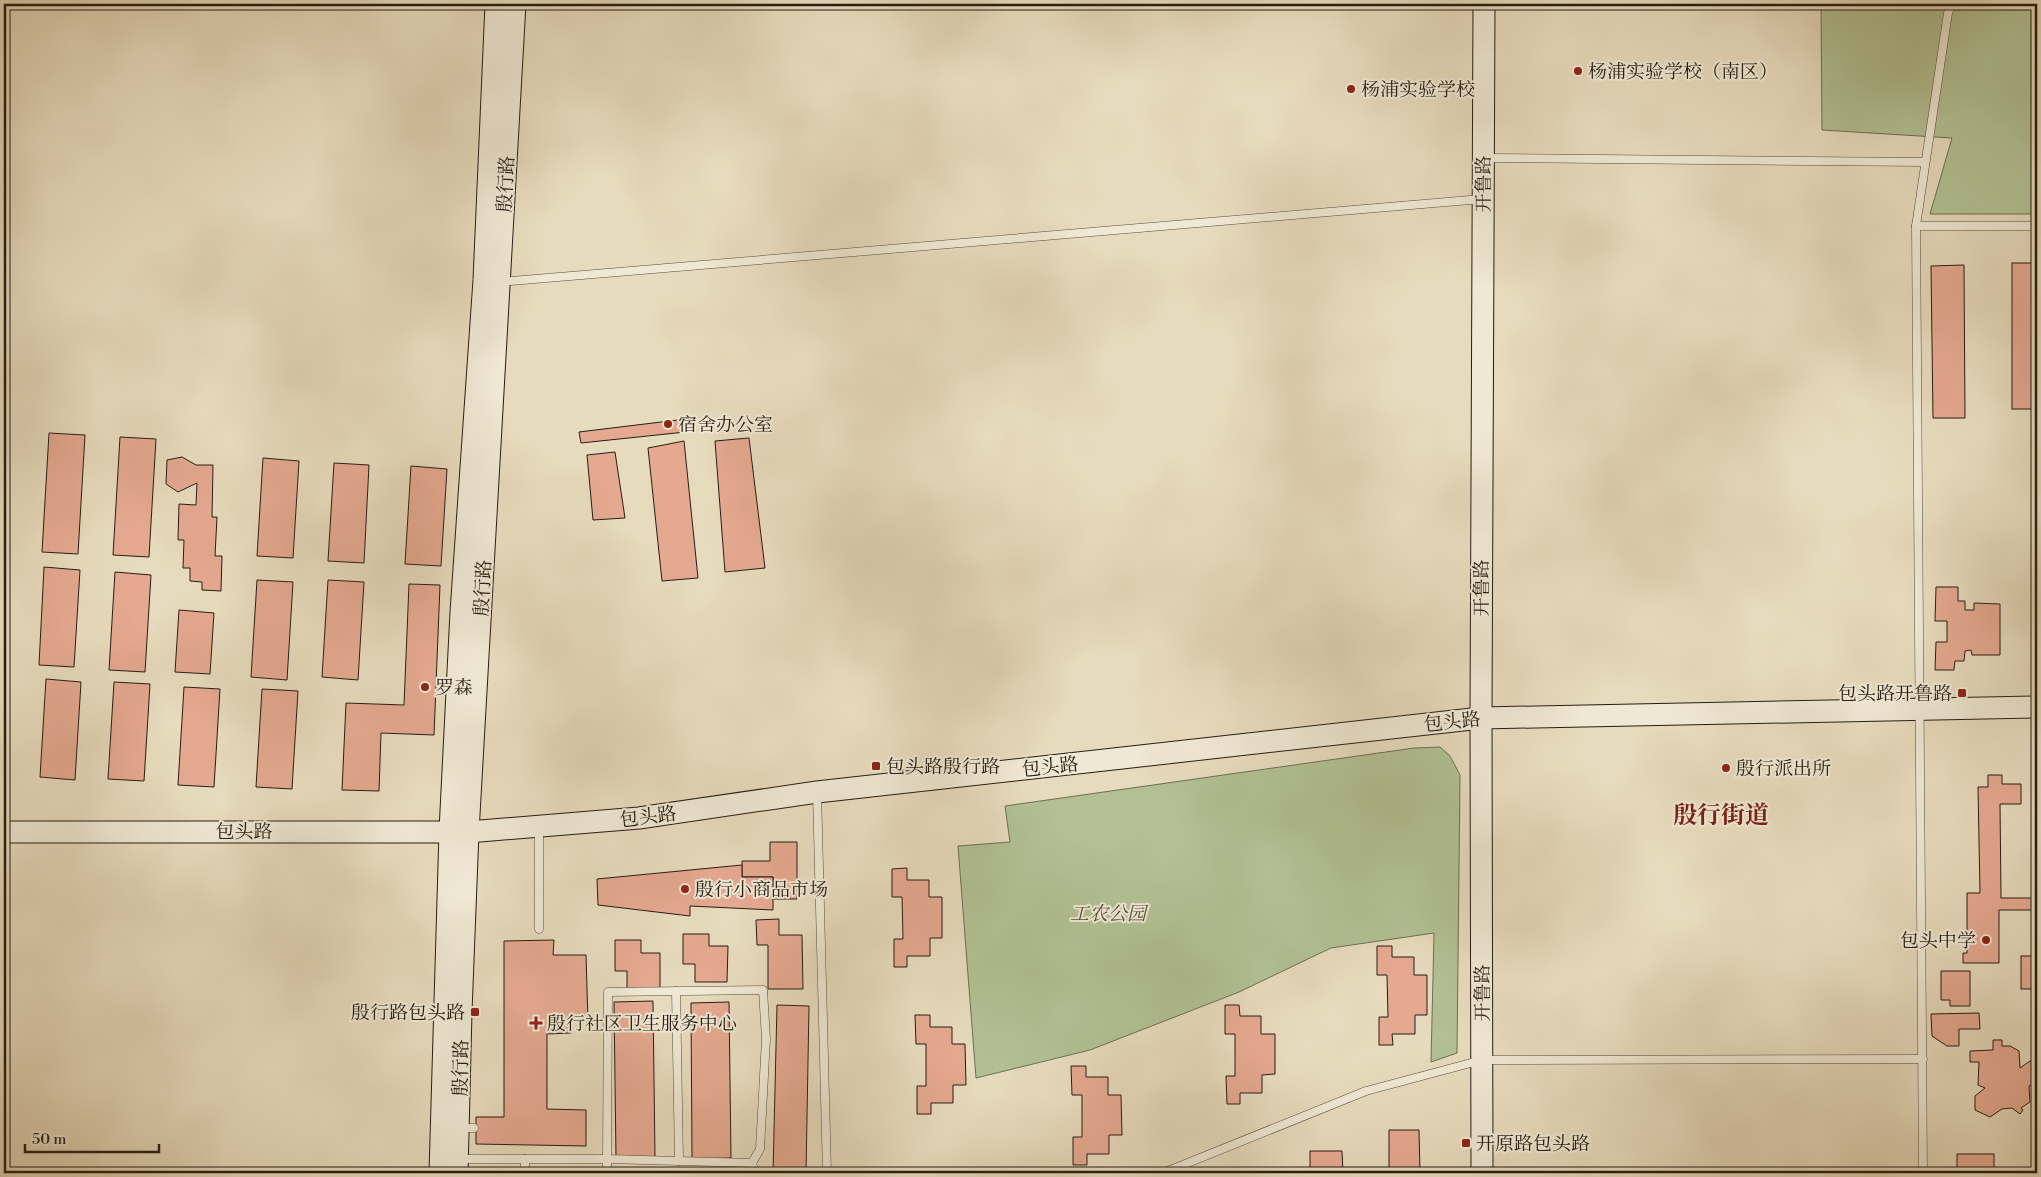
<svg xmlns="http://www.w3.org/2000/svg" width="2041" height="1177" font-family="'Libre Bodoni','Noto Serif SC',serif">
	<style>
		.green { fill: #b1c194; stroke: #6c6f54 }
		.building { fill: #e5a991; stroke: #261d13 }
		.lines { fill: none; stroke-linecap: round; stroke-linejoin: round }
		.lane-casing { stroke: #564c3e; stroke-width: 9 }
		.secondary-casing { stroke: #261d13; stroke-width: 23 }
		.lane { stroke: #efe8d4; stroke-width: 8 }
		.secondary { stroke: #efe8d4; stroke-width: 21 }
		.poi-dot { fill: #8f2418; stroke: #efe8d4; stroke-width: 2 }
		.labels { text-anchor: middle; stroke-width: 4; stroke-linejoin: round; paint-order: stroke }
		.poi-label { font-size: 19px; fill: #261d13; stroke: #efe8d4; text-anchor: start }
		.street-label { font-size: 19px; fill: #261d13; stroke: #efe8d4 }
		.park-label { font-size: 19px; font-style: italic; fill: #504e3a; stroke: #efe8d4 }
		.district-label { font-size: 24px; font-weight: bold; fill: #7a1f14; stroke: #efe8d4 }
	</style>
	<rect width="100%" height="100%" fill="#e7dbbd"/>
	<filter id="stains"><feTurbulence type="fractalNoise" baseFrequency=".004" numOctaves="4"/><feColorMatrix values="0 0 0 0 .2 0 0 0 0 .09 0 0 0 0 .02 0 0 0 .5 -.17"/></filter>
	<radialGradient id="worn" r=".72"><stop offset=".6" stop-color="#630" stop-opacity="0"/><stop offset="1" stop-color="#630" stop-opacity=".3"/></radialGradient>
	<g class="green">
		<path d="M1821 4H2037V214H1930L1952 138 1822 130Z"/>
		<path d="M1440 747 1450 756 1460 775 1457 1053 1431 1062 1434 933 1331 948 1239 992 1090 1050 976 1078 958 846 1010 842 1005 806 1414 748Z"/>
	</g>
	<g class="building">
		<rect x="2012" y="263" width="25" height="146"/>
		<path d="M1964 265 1965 418H1933L1931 266Z"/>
		<path d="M694 418 695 431 581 443 579 432Z"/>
		<path d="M49 433 85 435 78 554 42 552Z"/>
		<path d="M120 437 156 439 149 557 113 555Z"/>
		<path d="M749 438 765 568 725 572 715 441Z"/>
		<path d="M684 441 698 578 662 581 648 448Z"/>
		<path d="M615 452 625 518 593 520 587 455Z"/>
		<path d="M182 457 196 465H213L212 517H217L215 556H222L221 591 202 590V582L190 581V568H183L184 540H178L179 504 196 505 197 483 178 492 166 484 167 460Z"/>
		<path d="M263 458 299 461 293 558 257 556Z"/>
		<path d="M334 463 369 465 364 563 328 561Z"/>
		<path d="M411 466 447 469 441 566 405 564Z"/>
		<path d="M44 567 80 570 74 667 39 665Z"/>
		<path d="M115 572 151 575 145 672 109 670Z"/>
		<path d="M257 580 293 582 287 680 251 677Z"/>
		<path d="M328 580 364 582 358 680 322 677Z"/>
		<path d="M409 584 440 585 434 735 381 733 379 791 342 790 346 703 404 705Z"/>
		<path d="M1936 587H1958V601H1965V610H1974V603L2000 604V655H1972L1971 650 1965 651 1964 661H1955L1954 670H1935L1936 642H1947V621H1935Z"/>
		<path d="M179 610 214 613 210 674 175 672Z"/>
		<path d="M46 679 81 682 75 780 40 777Z"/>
		<path d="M114 682 150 684 144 781 108 779Z"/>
		<path d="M184 687 220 689 214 787 178 785Z"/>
		<path d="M262 689 298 691 292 789 256 787Z"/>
		<path d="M1988 775H2002V784H2021V804H2000L2001 898H2037V910H1999V963H1963V953H1967V893H1980L1978 787H1988Z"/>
		<path d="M770 842H797V899H773V877H742V861H770Z"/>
		<path d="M742 865V877H773V910L690 906V916L598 905 597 879Z"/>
		<path d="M907 868V880H929V897H942V938H930V956H907V967H894V939H903L902 897H892V869Z"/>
		<path d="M779 919V935H802L803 989H768V945H757L756 920Z"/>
		<path d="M683 934H709V946H728L727 982H695V964H683Z"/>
		<path d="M554 940 553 955H586L588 1021H571V1033L547 1034V1109L586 1110V1146L476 1144V1117H504V941Z"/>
		<path d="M615 940H641V953H660V989L627 988V971H615Z"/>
		<path d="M1377 946H1392V957H1414V975H1427V1015H1415V1034H1392L1393 1045H1379V1017H1388L1387 975H1377Z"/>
		<rect x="2021" y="956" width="16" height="33"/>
		<path d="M1941 971H1970V1006H1950V1000H1941Z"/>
		<path d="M653 1001 655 1157 616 1158 614 1002Z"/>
		<path d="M729 1002 731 1158 692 1159 691 1003Z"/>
		<path d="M777 1005 809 1006 806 1173H773Z"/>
		<path d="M1225 1005H1239L1240 1016H1261V1034H1275V1074L1262 1075V1093H1240V1104H1227L1226 1076H1235V1034H1225Z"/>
		<path d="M1979 1013 1980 1029H1959V1046H1947L1932 1036 1931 1014Z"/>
		<path d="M915 1015H930V1027H952V1044H965L966 1085H953V1103H931V1114H917V1086H926V1044H916Z"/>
		<path d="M1993 1040H2002V1046H2010L2019 1051 2020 1068 2030 1061 2037 1067V1082L2029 1086 2030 1102 2021 1108 2023 1110 2020 1114 2012 1108 2002 1109 1990 1117 1975 1110V1096L1985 1088 1978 1085 1979 1062H1970V1051L1993 1050Z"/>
		<path d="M1071 1066H1086V1077H1108V1095H1121L1122 1135H1109V1154H1087V1165H1073V1137H1082V1095H1072Z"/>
		<path d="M1389 1130H1419L1420 1173H1389Z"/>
		<path d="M1310 1151H1342L1343 1173H1310Z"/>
		<rect x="1957" y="1154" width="37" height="19"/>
	</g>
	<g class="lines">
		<defs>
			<g id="lane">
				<path d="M1485 158 1925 162"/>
				<path d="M1916 226H2037"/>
				<path d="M500 282 1482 199"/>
				<path d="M817 793 827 1173"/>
				<path d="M539 929V828"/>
				<path d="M676 991 679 1161"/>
				<path d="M460 1128H474"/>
				<path d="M458 1159H607V1173"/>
				<path d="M525 1159V1173"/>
				<path d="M752 1163 760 1149 766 1039 763 990 608 992 607 1159 752 1163 755 1173"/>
				<path d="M1163 1173 1366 1091 1482 1060 1923 1059"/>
				<path d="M1923 1173 1916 226 1948 13 1952 4"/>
			</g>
			<g id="secondary">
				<path d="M4 832H468L639 818 817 792 1481 718 2037 707"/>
				<path d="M440 1173 450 831 461 612 484 280 496 4"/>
				<path d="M457 1173 461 1012 468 832 515 4"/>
				<path d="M1482 1173 1481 718 1484 4"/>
			</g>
		</defs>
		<use href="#lane" class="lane-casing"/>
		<use href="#secondary" class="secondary-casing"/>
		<use href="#lane" class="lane"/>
		<use href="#secondary" class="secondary"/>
	</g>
	<g class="poi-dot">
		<circle cx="1578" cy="71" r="5"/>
		<circle cx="1351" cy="89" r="5"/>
		<circle cx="668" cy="424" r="5"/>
		<circle cx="425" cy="687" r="5"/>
		<rect x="1957" y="688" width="10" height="10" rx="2.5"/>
		<rect x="871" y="761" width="10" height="10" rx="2.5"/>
		<circle cx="1726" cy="768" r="5"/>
		<circle cx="685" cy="889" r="5"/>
		<circle cx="1986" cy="940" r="5"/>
		<rect x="470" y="1007" width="10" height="10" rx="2.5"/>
		<path d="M533.5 1015.5h5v5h5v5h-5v5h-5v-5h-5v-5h5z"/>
		<rect x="1461" y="1138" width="10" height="10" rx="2.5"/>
	</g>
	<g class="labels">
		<g class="poi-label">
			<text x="1588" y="78">杨浦实验学校（南区）</text>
			<text x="1361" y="96">杨浦实验学校</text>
			<text x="678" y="431">宿舍办公室</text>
			<text x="435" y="694">罗森</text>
			<text x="1952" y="700" text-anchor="end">包头路开鲁路</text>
			<text x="886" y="773">包头路殷行路</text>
			<text x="1736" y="775">殷行派出所</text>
			<text x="695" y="896">殷行小商品市场</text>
			<text x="1976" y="947" text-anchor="end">包头中学</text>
			<text x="465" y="1019" text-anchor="end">殷行路包头路</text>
			<text x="547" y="1030">殷行社区卫生服务中心</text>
			<text x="1476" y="1150">开原路包头路</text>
		</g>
		<g class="street-label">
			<text transform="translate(505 184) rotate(-87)" y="7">殷行路</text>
			<text transform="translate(1483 184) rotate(-90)" y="7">开鲁路</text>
			<text transform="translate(482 588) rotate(-87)" y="7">殷行路</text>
			<text transform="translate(1481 588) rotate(-90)" y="7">开鲁路</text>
			<text transform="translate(1452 721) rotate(-6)" y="7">包头路</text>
			<text transform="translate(1050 766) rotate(-6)" y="7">包头路</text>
			<text transform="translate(648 816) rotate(-7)" y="7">包头路</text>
			<text x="244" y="838">包头路</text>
			<text transform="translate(1482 993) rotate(-90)" y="7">开鲁路</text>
			<text transform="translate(460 1068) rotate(-89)" y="7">殷行路</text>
		</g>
		<g class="park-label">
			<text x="1108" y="920">工农公园</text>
		</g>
		<g class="district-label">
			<text x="1721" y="823">殷行街道</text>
		</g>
	</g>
	<rect width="2041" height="1177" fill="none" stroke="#e7dbbd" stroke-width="20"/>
	<rect x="5" y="5" width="2031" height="1167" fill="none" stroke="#261d13" stroke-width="2.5"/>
	<rect x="10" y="10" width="2021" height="1157" fill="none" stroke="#261d13"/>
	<path d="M25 1144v8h134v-8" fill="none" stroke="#261d13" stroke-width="2.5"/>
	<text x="32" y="1144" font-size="15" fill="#261d13" stroke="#efe8d4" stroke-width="4" paint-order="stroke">50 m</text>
	<rect width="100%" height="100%" filter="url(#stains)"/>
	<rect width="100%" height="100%" fill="url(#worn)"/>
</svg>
